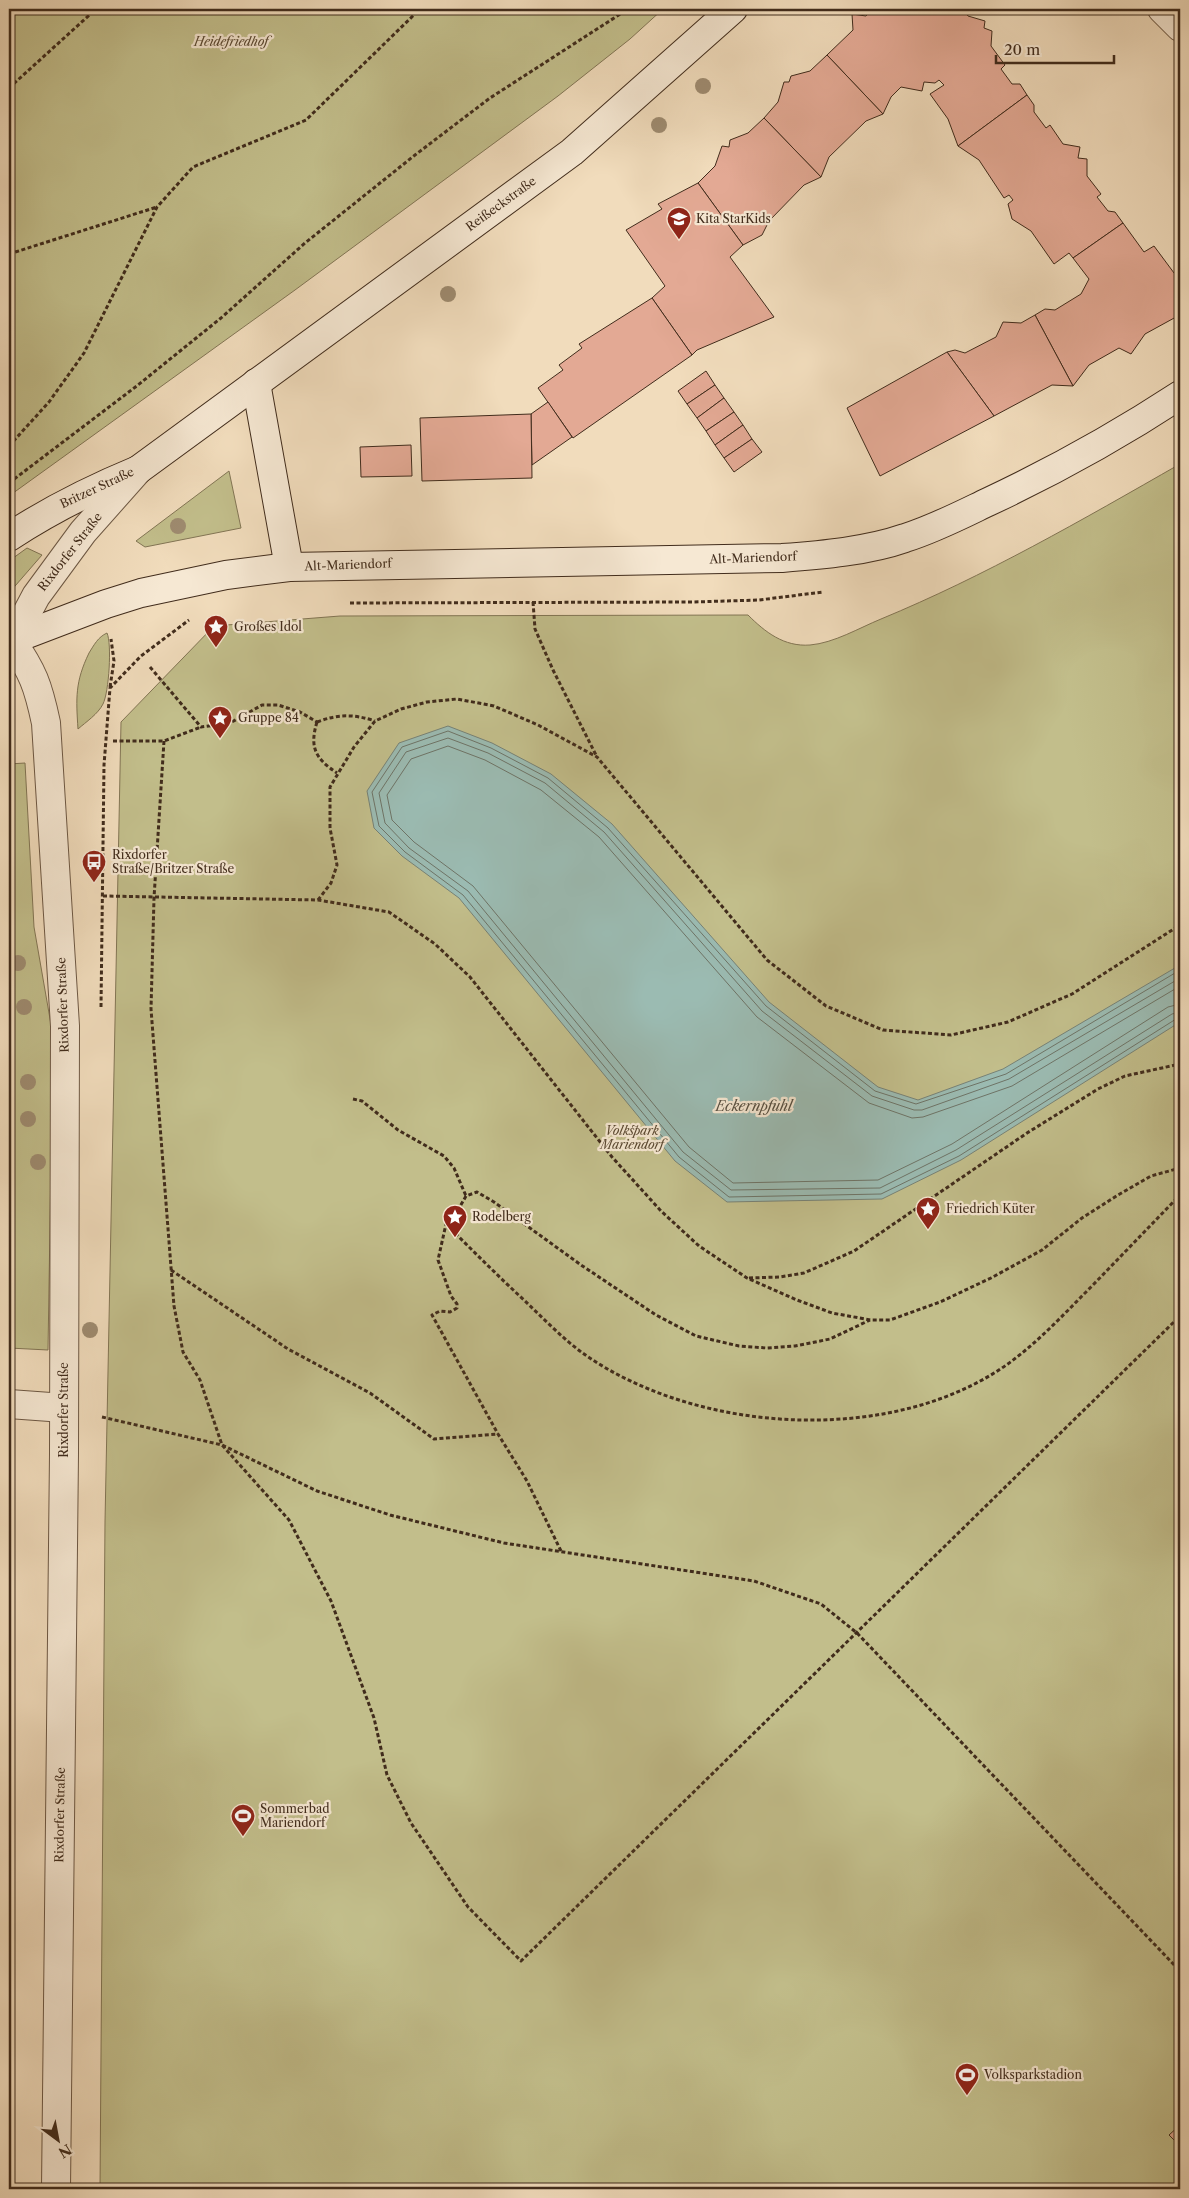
<svg xmlns="http://www.w3.org/2000/svg" width="1189" height="2198" font-family="'Libre Caslon Text',serif">
	<style>
		.green { fill: #c2be8b; stroke: #827554 }
		.water { fill: #9bbbb2; stroke: #778276 }
		.lines { fill: none; stroke-linecap: round; stroke-linejoin: round }
		.shore { stroke: #6e7467; stroke-width: 1 }
		.building { fill: #e3a994; stroke: #412c1c }
		.minor-casing { stroke: #6d5844; stroke-width: 30 }
		.tertiary-casing { stroke: #6d5844; stroke-width: 30 }
		.secondary-casing { stroke: #412c1c; stroke-width: 30 }
		.path { stroke: #412c1c; stroke-width: 3; stroke-dasharray: 4 2.5; stroke-linecap: butt }
		.minor { stroke: #f6e8d3; stroke-width: 28 }
		.tertiary { stroke: #f6e8d3; stroke-width: 28 }
		.secondary { stroke: #f6e8d3; stroke-width: 28 }
		.tree { fill: #9e8b70 }
		.labels { text-anchor: middle; stroke-width: 4.5; stroke-linejoin: round; paint-order: stroke }
		.park-label { font-size: 12px; font-style: italic; fill: #5b4932; stroke: #f6e8d3 }
		.street-label { font-size: 12px; fill: #412c1c; stroke: #f6e8d3 }
		.poi-label { font-size: 12px; fill: #412c1c; stroke: #f6e8d3; text-anchor: start }
		.water-label { font-size: 14px; font-style: italic; fill: #585042; stroke: #f6e8d3 }
	</style>
	<rect width="100%" height="100%" fill="#f1dcbc"/>
	<filter id="stains"><feTurbulence type="fractalNoise" baseFrequency=".004" numOctaves="4"/><feColorMatrix values="0 0 0 0 .2 0 0 0 0 .09 0 0 0 0 .02 0 0 0 .5 -.17"/></filter>
	<radialGradient id="worn" r=".72"><stop offset=".6" stop-color="#630" stop-opacity="0"/><stop offset="1" stop-color="#630" stop-opacity=".3"/></radialGradient>
	<g class="green">
		<path d="M9 9H663L630 39 558 96 295 290 9 496Z"/>
		<path d="M1180 464V2189H100L105 1522 121 722 214 626 340 616 748 615C765 632 784 647 810 645 834 643 859 628 881 619 985 576 1082 520 1180 464Z"/>
		<path d="M229 471 241 528 145 547 136 541Z"/>
		<path d="M27 548 42 555 9 593V561Z"/>
		<path d="M107 633C112 644 109 692 103 704 98 714 86 722 78 729 76 698 75 682 89 653 94 645 98 637 107 633Z"/>
		<path d="M25 763 34 927 53 1036 48 1350 9 1348V764Z"/>
	</g>
	<path class="water" d="M448 726 492 743 551 774 612 824 769 1002 878 1087 918 1100 1003 1069 1180 965V1022L961 1160 882 1199 727 1202 675 1161 459 898 402 856 374 828 367 791 399 743Z"/>
	<g class="lines">
		<g class="shore">
			<path d="M1180 970 1006 1074 916 1104 875 1091 766 1006 608 828 548 778 491 748 448 731 402 747 372 792 379 826 405 852 463 895 679 1157 729 1197 881 1194 959 1156 1176 1019 1180 1018"/>
			<path d="M1180 978 1009 1079 922 1110H914L872 1096 762 1011 604 832 545 783 488 753 448 738 406 752 379 793 385 823 409 848 468 891 683 1152 731 1190 880 1188 956 1150 1172 1014 1180 1012"/>
			<path d="M1180 986 1012 1086 923 1117 912 1118 869 1103 757 1017 599 837 541 790 485 760 448 746 411 759 387 795 392 820 414 842 473 886 689 1147 733 1183 878 1180 952 1144 1168 1007 1180 1004"/>
		</g>
	</g>
	<g class="building">
		<path d="M872 9H963L968 16 985 21 984 28 992 31 991 46 1005 65 1001 69 1012 84H1020L1027 95 958 146 948 119 930 94 944 85 939 80 935 83 924 82 922 91 901 87 891 97 883 114 827 55 853 30 852 14 866 16Z"/>
		<path d="M827 55 883 114 866 121 829 157 821 177 764 118 778 102 784 82H789L791 76 810 71Z"/>
		<path d="M1027 95 1034 105V112L1046 128 1050 125 1063 144 1080 147 1078 158 1087 159V176L1101 194 1097 197 1108 211 1115 212 1123 223 1073 258 1069 253 1054 264 1031 231 1012 219 1008 204 1013 200 1009 195 1004 198 979 160 958 146Z"/>
		<path d="M764 118 821 177 804 185 769 221 762 235 743 245 698 183 715 166 722 146 729 147 730 140 748 133Z"/>
		<path d="M698 183 743 245 730 257 774 317 697 350 692 355 652 298 665 286 626 230 662 209 658 204Z"/>
		<path d="M1123 223 1144 252 1154 246 1180 281V318L1176 317 1145 334 1131 354 1119 348 1089 365 1073 386 1035 315 1045 309 1055 310 1081 294 1089 279 1073 258Z"/>
		<path d="M652 298 692 355 573 438 538 388 563 370 559 365 582 348 579 344Z"/>
		<path d="M1035 315 1073 386 1052 385 994 416 947 352 955 350 965 353 996 337 1003 322 1021 323Z"/>
		<path d="M947 352 994 416 880 476 847 408Z"/>
		<path d="M706 371 715 385 687 404 678 391Z"/>
		<path d="M715 385 724 398 697 418 687 404Z"/>
		<path d="M724 398 734 412 706 431 697 418Z"/>
		<path d="M548 402 572 437 532 465 531 414Z"/>
		<path d="M734 412 743 425 715 445 706 431Z"/>
		<path d="M531 414 532 478 422 481 420 418Z"/>
		<path d="M743 425 752 439 724 458 715 445Z"/>
		<path d="M752 439 762 452 734 472 724 458Z"/>
		<path d="M411 445 412 476 361 477 360 447Z"/>
		<path d="M1180 2125V2146L1169 2135Z"/>
	</g>
	<g class="lines">
		<defs>
			<path id="minor" d="M1162 9 1180 27"/>
			<g id="tertiary">
				<path d="M11 640C33 672 38 685 46 723L65 1026 64 1454 56 2189"/>
				<path d="M9 647 36 596 83 532 138 470"/>
				<path d="M9 1404 64 1408"/>
			</g>
			<g id="secondary">
				<path d="M256 383 289 567"/>
				<path d="M9 537C50 510 92 489 138 470L572 152 733 9"/>
				<path d="M9 641 106 604 141 593 226 575 289 567 782 558C822 555 868 551 905 538 934 529 961 515 988 502 1054 471 1119 435 1180 395"/>
			</g>
		</defs>
		<use href="#minor" class="minor-casing"/>
		<use href="#tertiary" class="tertiary-casing"/>
		<use href="#secondary" class="secondary-casing"/>
		<g class="path">
			<path d="M9 88 96 9"/>
			<path d="M9 254 157 207"/>
			<path d="M9 446 49 402 84 353 157 207 193 167 306 120 420 9"/>
			<path d="M9 483 138 385 221 318 305 243 415 155 490 98 628 9"/>
			<path d="M533 602 535 629 553 670 597 757"/>
			<path d="M350 603 693 602 759 600 823 592"/>
			<path d="M150 667 201 727 230 723 262 705H278L300 712 317 722"/>
			<path d="M110 687 114 661 111 639"/>
			<path d="M317 722C309 748 316 759 337 773"/>
			<path d="M317 722C338 714 354 714 375 721"/>
			<path d="M113 741H164L201 727"/>
			<path d="M164 741 154 898 151 1009 174 1306 183 1352 200 1380 222 1445 289 1520 331 1601 374 1718 387 1775 411 1823 468 1907 521 1961 1180 1316"/>
			<path d="M103 896 318 900 389 912 435 944 470 977 612 1157 661 1211 699 1246 747 1278 797 1300 832 1313 871 1320H890L940 1302 991 1278 1042 1250 1082 1218 1118 1195 1151 1176 1180 1168"/>
			<path d="M318 900 331 883 337 865 330 828V787L354 747 375 721 401 709 427 702 457 699 494 706 538 725 597 757 767 960 826 1006 883 1030 951 1035 1008 1022 1072 994 1180 925"/>
			<path d="M101 1007 104 765 110 688 141 656 189 620"/>
			<path d="M353 1099 362 1101 398 1130 444 1156 454 1168 466 1196"/>
			<path d="M446 1224C472 1250 498 1276 525 1301 544 1319 563 1339 584 1354 700 1436 903 1447 1017 1357 1044 1336 1067 1311 1091 1287 1121 1256 1150 1226 1180 1195"/>
			<path d="M171 1270 288 1349 370 1393 434 1439 498 1434"/>
			<path d="M749 1278 780 1277 804 1273 854 1251 1027 1133 1098 1089 1125 1076 1180 1064"/>
			<path d="M102 1417 222 1445 317 1491 390 1515 504 1543 754 1581 821 1604 857 1633 1180 1971"/>
			<path d="M561 1551 527 1481 498 1434 432 1315 440 1311 450 1312 457 1308V1304L451 1296 438 1260 446 1224 458 1210 466 1196 477 1192 494 1202 581 1265 656 1315 696 1336 739 1346 767 1348 795 1346 830 1339 870 1320"/>
		</g>
		<use href="#minor" class="minor"/>
		<use href="#tertiary" class="tertiary"/>
		<use href="#secondary" class="secondary"/>
	</g>
	<g class="tree">
		<circle cx="703" cy="86" r="8"/>
		<circle cx="659" cy="125" r="8"/>
		<circle cx="448" cy="294" r="8"/>
		<circle cx="178" cy="526" r="8"/>
		<circle cx="18" cy="963" r="8"/>
		<circle cx="24" cy="1007" r="8"/>
		<circle cx="28" cy="1082" r="8"/>
		<circle cx="28" cy="1119" r="8"/>
		<circle cx="38" cy="1162" r="8"/>
		<circle cx="90" cy="1330" r="8"/>
	</g>
	<defs>
		<symbol id="school-pin" viewBox="-11 -11 22 30"><path d="M0 17L-7.5 6A9.5 9.5 0 1 1 7.5 6Z" fill="#8f2418" stroke="#f6e8d3"/><path d="M0-5L7-2L0 1L-7-2ZM-4 1L0 2.5L4 1V4Q0 6-4 4Z" fill="#fff"/></symbol>
		<symbol id="sight-pin" viewBox="-11 -11 22 30"><path d="M0 17L-7.5 6A9.5 9.5 0 1 1 7.5 6Z" fill="#8f2418" stroke="#f6e8d3"/><path d="M0-6L1.8-2.2L6-1.7L2.9 1.2L3.7 5.4L0 3.3L-3.7 5.4L-2.9 1.2L-6-1.7L-1.8-2.2Z" fill="#fff"/></symbol>
		<symbol id="bus-pin" viewBox="-11 -11 22 30"><path d="M0 17L-7.5 6A9.5 9.5 0 1 1 7.5 6Z" fill="#8f2418" stroke="#f6e8d3"/><path d="M-5-6H5V4H4V6H2V4H-2V6H-4V4H-5ZM-3.5-4V0h7V-4ZM-3.5 1.2v1.5H-2V1.2ZM2 1.2v1.5H3.5V1.2Z" fill="#fff"/></symbol>
		<symbol id="stadium-pin" viewBox="-11 -11 22 30"><path d="M0 17L-7.5 6A9.5 9.5 0 1 1 7.5 6Z" fill="#8f2418" stroke="#f6e8d3"/><path d="M0-5a6.5 5 0 1 0 0 10a6.5 5 0 1 0 0-10ZM-3.5-1.8h7v3.6h-7Z" fill="#fff"/></symbol>
	</defs>
	<g fill-rule="evenodd">
		<use href="#school-pin" x="665" y="205" width="28" height="38"/>
		<use href="#sight-pin" x="202" y="613" width="28" height="38"/>
		<use href="#sight-pin" x="206" y="704" width="28" height="38"/>
		<use href="#bus-pin" x="80" y="848" width="28" height="38"/>
		<use href="#sight-pin" x="914" y="1195" width="28" height="38"/>
		<use href="#sight-pin" x="441" y="1203" width="28" height="38"/>
		<use href="#stadium-pin" x="229" y="1802" width="28" height="38"/>
		<use href="#stadium-pin" x="953" y="2061" width="28" height="38"/>
	</g>
	<g class="labels">
		<g class="park-label">
			<text x="231" y="46">Heidefriedhof</text>
			<text x="632" y="1135">Volkspark<tspan x="632" dy="14">Mariendorf</tspan></text>
		</g>
		<g class="street-label">
			<text transform="translate(501 204) rotate(-36)" y="4">Reißeckstraße</text>
			<text transform="translate(97 488) rotate(-25)" y="4">Britzer Straße</text>
			<text transform="translate(70 552) rotate(-52)" y="4">Rixdorfer Straße</text>
			<text transform="translate(753 558) rotate(-2)" y="4">Alt-Mariendorf</text>
			<text transform="translate(348 565) rotate(-2)" y="4">Alt-Mariendorf</text>
			<text transform="translate(63 1005) rotate(-92)" y="4">Rixdorfer Straße</text>
			<text transform="translate(64 1410) rotate(-90)" y="4">Rixdorfer Straße</text>
			<text transform="translate(60 1815) rotate(-89)" y="4">Rixdorfer Straße</text>
		</g>
		<g class="poi-label">
			<text x="696" y="223">Kita StarKids</text>
			<text x="234" y="631">Großes Idol</text>
			<text x="238" y="722">Gruppe 84</text>
			<text x="112" y="859">Rixdorfer<tspan x="112" dy="14">Straße/Britzer Straße</tspan></text>
			<text x="946" y="1213">Friedrich Küter</text>
			<text x="472" y="1221">Rodelberg</text>
			<text x="260" y="1813">Sommerbad<tspan x="260" dy="14">Mariendorf</tspan></text>
			<text x="984" y="2079">Volksparkstadion</text>
		</g>
		<g class="water-label">
			<text x="754" y="1111">Eckernpfuhl</text>
		</g>
	</g>
	<rect width="1189" height="2198" fill="none" stroke="#f1dcbc" stroke-width="30"/>
	<rect x="10" y="10" width="1169" height="2178" fill="none" stroke="#412c1c" stroke-width="2.5"/>
	<rect x="15" y="15" width="1159" height="2168" fill="none" stroke="#412c1c"/>
	<g transform="translate(58 2140) rotate(148)" stroke="#f6e8d3" stroke-width="4" paint-order="stroke">
	<path d="M0-4L9 19L0 12L-9 19Z" fill="#412c1c"/>
	<text y="-8" font-size="14" font-weight="bold" text-anchor="middle" fill="#412c1c">N</text>
	</g>
	<path d="M996 55v8h118v-8" fill="none" stroke="#412c1c" stroke-width="2.5"/>
	<text x="1004" y="55" font-size="15" fill="#412c1c" stroke="#f6e8d3" stroke-width="4" paint-order="stroke">20 m</text>
	<rect width="100%" height="100%" filter="url(#stains)"/>
	<rect width="100%" height="100%" fill="url(#worn)"/>
</svg>
